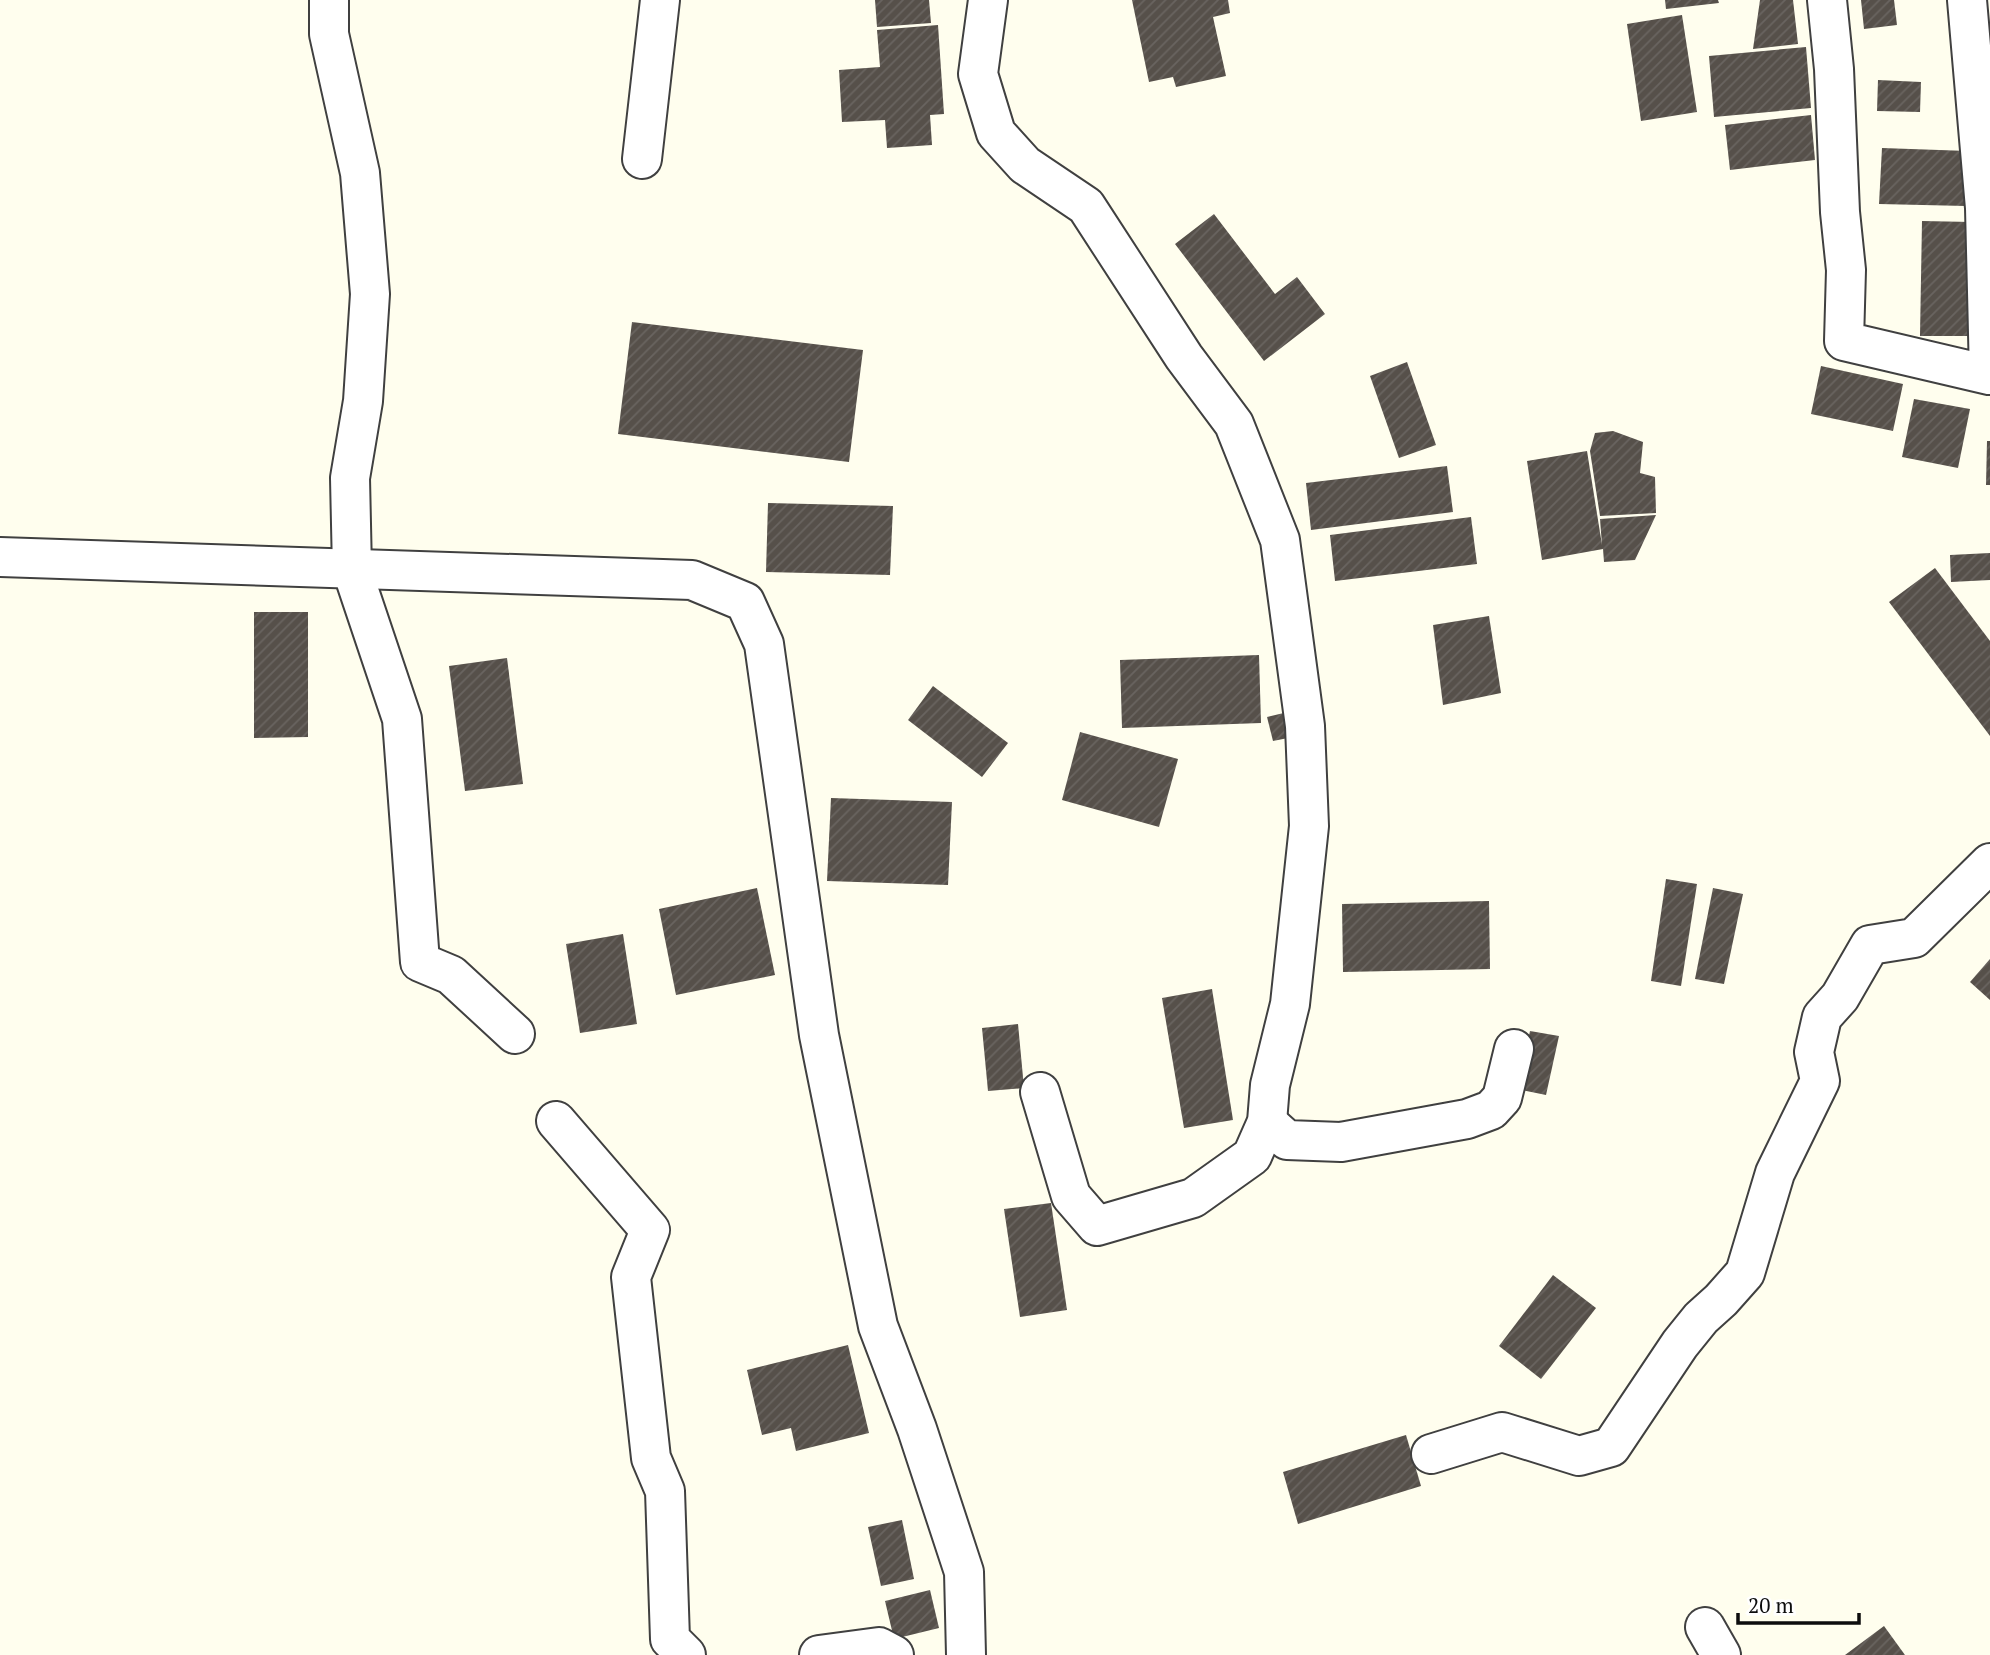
<svg xmlns="http://www.w3.org/2000/svg" width="1990" height="1655" font-family="'PT Serif',serif">
	<style>
		.building { fill: url(#building-hatch) }
		.lines { fill: none; stroke-linecap: round; stroke-linejoin: round }
		.minor-casing { stroke: #404040; stroke-width: 42 }
		.minor { stroke: #fff; stroke-width: 38 }
	</style>
	<defs>
		<pattern id="building-hatch" width="6" height="6" patternUnits="userSpaceOnUse" patternTransform="scale(1.75)"><rect width="6" height="6" fill="#56504a"/><path d="M-1 1l2-2M0 6l6-6M5 7l2-2" fill="none" stroke="#696460"/></pattern>
	</defs>
	<rect width="100%" height="100%" fill="#fffeee"/>
	<g class="building">
		<path d="M875 0H929L931 23 877 27Z"/>
		<path d="M1132 0H1228L1230 13 1213 17 1226 76 1176 87 1173 77 1149 82Z"/>
		<path d="M1665 0H1718L1719 3 1666 9Z"/>
		<path d="M1760 0H1793L1798 44 1753 49Z"/>
		<path d="M1861 0H1894L1897 25 1864 29Z"/>
		<path d="M1682 15 1697 112 1641 121 1627 24Z"/>
		<path d="M938 25 944 114 930 115 932 145 887 148 885 120 842 122 839 70 880 67 877 30Z"/>
		<path d="M1806 47 1811 108 1714 117 1709 56Z"/>
		<path d="M1878 80 1921 82 1920 112 1877 111Z"/>
		<path d="M1811 115 1815 160 1730 170 1725 125Z"/>
		<path d="M1882 148 1968 151 1966 206 1879 204Z"/>
		<path d="M1214 214 1275 294 1297 277 1325 314 1264 361 1175 244Z"/>
		<path d="M1922 221 1972 222 1971 336H1920Z"/>
		<path d="M632 322 863 350 849 462 618 434Z"/>
		<path d="M1407 362 1436 445 1399 458 1370 376Z"/>
		<path d="M1821 366 1903 384 1893 431 1811 414Z"/>
		<path d="M1914 399 1970 409 1958 468 1902 457Z"/>
		<path d="M1613 431 1643 442 1640 473 1655 477 1656 513 1600 516 1590 451 1595 433Z"/>
		<path d="M1987 441H1990V485H1986Z"/>
		<path d="M1587 451 1602 545 1600 519 1656 515 1635 560 1604 562 1603 549 1542 560 1527 461Z"/>
		<path d="M1447 466 1453 512 1311 530 1306 483Z"/>
		<path d="M768 503 893 506 890 575 766 572Z"/>
		<path d="M1471 517 1477 564 1335 581 1330 535Z"/>
		<path d="M1990 553V580L1951 582 1950 555Z"/>
		<path d="M1935 568 1990 641V736L1889 602Z"/>
		<path d="M254 612H308V737L254 738Z"/>
		<path d="M1489 616 1501 693 1443 705 1433 625Z"/>
		<path d="M1259 655 1261 723 1122 728 1120 660Z"/>
		<path d="M507 658 523 784 465 791 449 666Z"/>
		<path d="M933 686 1008 743 982 777 908 720Z"/>
		<path d="M1288 712 1293 737 1273 741 1267 717Z"/>
		<path d="M1080 732 1178 759 1159 827 1062 800Z"/>
		<path d="M831 798 952 802 948 885 827 881Z"/>
		<path d="M1666 879 1697 884 1681 986 1651 981Z"/>
		<path d="M757 888 775 975 676 995 659 909Z"/>
		<path d="M1713 888 1743 894 1724 984 1695 979Z"/>
		<path d="M1489 901 1490 969 1343 972 1342 904Z"/>
		<path d="M623 934 637 1024 580 1033 566 944Z"/>
		<path d="M1990 959V1000L1970 982Z"/>
		<path d="M1212 989 1233 1120 1184 1128 1162 998Z"/>
		<path d="M1018 1024 1024 1088 988 1091 982 1028Z"/>
		<path d="M1530 1031 1559 1036 1546 1095 1517 1089Z"/>
		<path d="M1051 1203 1067 1310 1020 1317 1004 1209Z"/>
		<path d="M1553 1275 1596 1308 1541 1379 1499 1346Z"/>
		<path d="M848 1345 869 1433 796 1451 791 1428 762 1435 747 1370Z"/>
		<path d="M1406 1435 1421 1486 1298 1524 1283 1472Z"/>
		<path d="M902 1520 914 1579 881 1586 868 1527Z"/>
		<path d="M930 1590 939 1628 894 1639 885 1601Z"/>
		<path d="M1884 1626 1905 1655H1845Z"/>
	</g>
	<g class="lines">
		<defs>
			<g id="minor">
				<path d="M329 0V34L360 173 370 294 363 401 350 478 352 570 402 719 420 962 451 975 515 1034"/>
				<path d="M988 0 978 74 996 133 1025 165 1086 206 1184 357 1234 424 1280 540 1305 726 1309 826 1290 1004 1270 1085 1267 1122 1252 1156 1193 1198 1097 1226 1071 1196 1040 1092"/>
				<path d="M1827 0 1834 69 1840 212 1846 270 1844 341 1989 375 1985 208 1967 0"/>
				<path d="M642 159 660 0"/>
				<path d="M0 557 692 580 745 602 764 644 819 1035 878 1326 917 1429 964 1572 966 1655"/>
				<path d="M556 1121 650 1230 631 1277 651 1458 665 1491 670 1639 686 1655"/>
				<path d="M1267 1122 1287 1140 1341 1142 1467 1119 1491 1110 1502 1098 1514 1049"/>
				<path d="M1431 1454 1502 1432 1579 1456 1611 1447 1680 1344 1701 1318 1721 1300 1745 1273 1775 1173 1820 1081 1814 1052 1822 1017 1840 997 1870 945 1914 938 1990 863"/>
				<path d="M1705 1627 1721 1655"/>
				<path d="M819 1655 879 1647 894 1655"/>
			</g>
		</defs>
		<use href="#minor" class="minor-casing"/>
		<use href="#minor" class="minor"/>
	</g>
	<path d="M1738 1613v10h121v-10" fill="none" stroke="#0d0d0d" stroke-width="3.5"/>
	<text x="1748" y="1613" font-size="21" fill="#0d0d0d" stroke="#ffffff" stroke-width="5" paint-order="stroke">20 m</text>
</svg>
